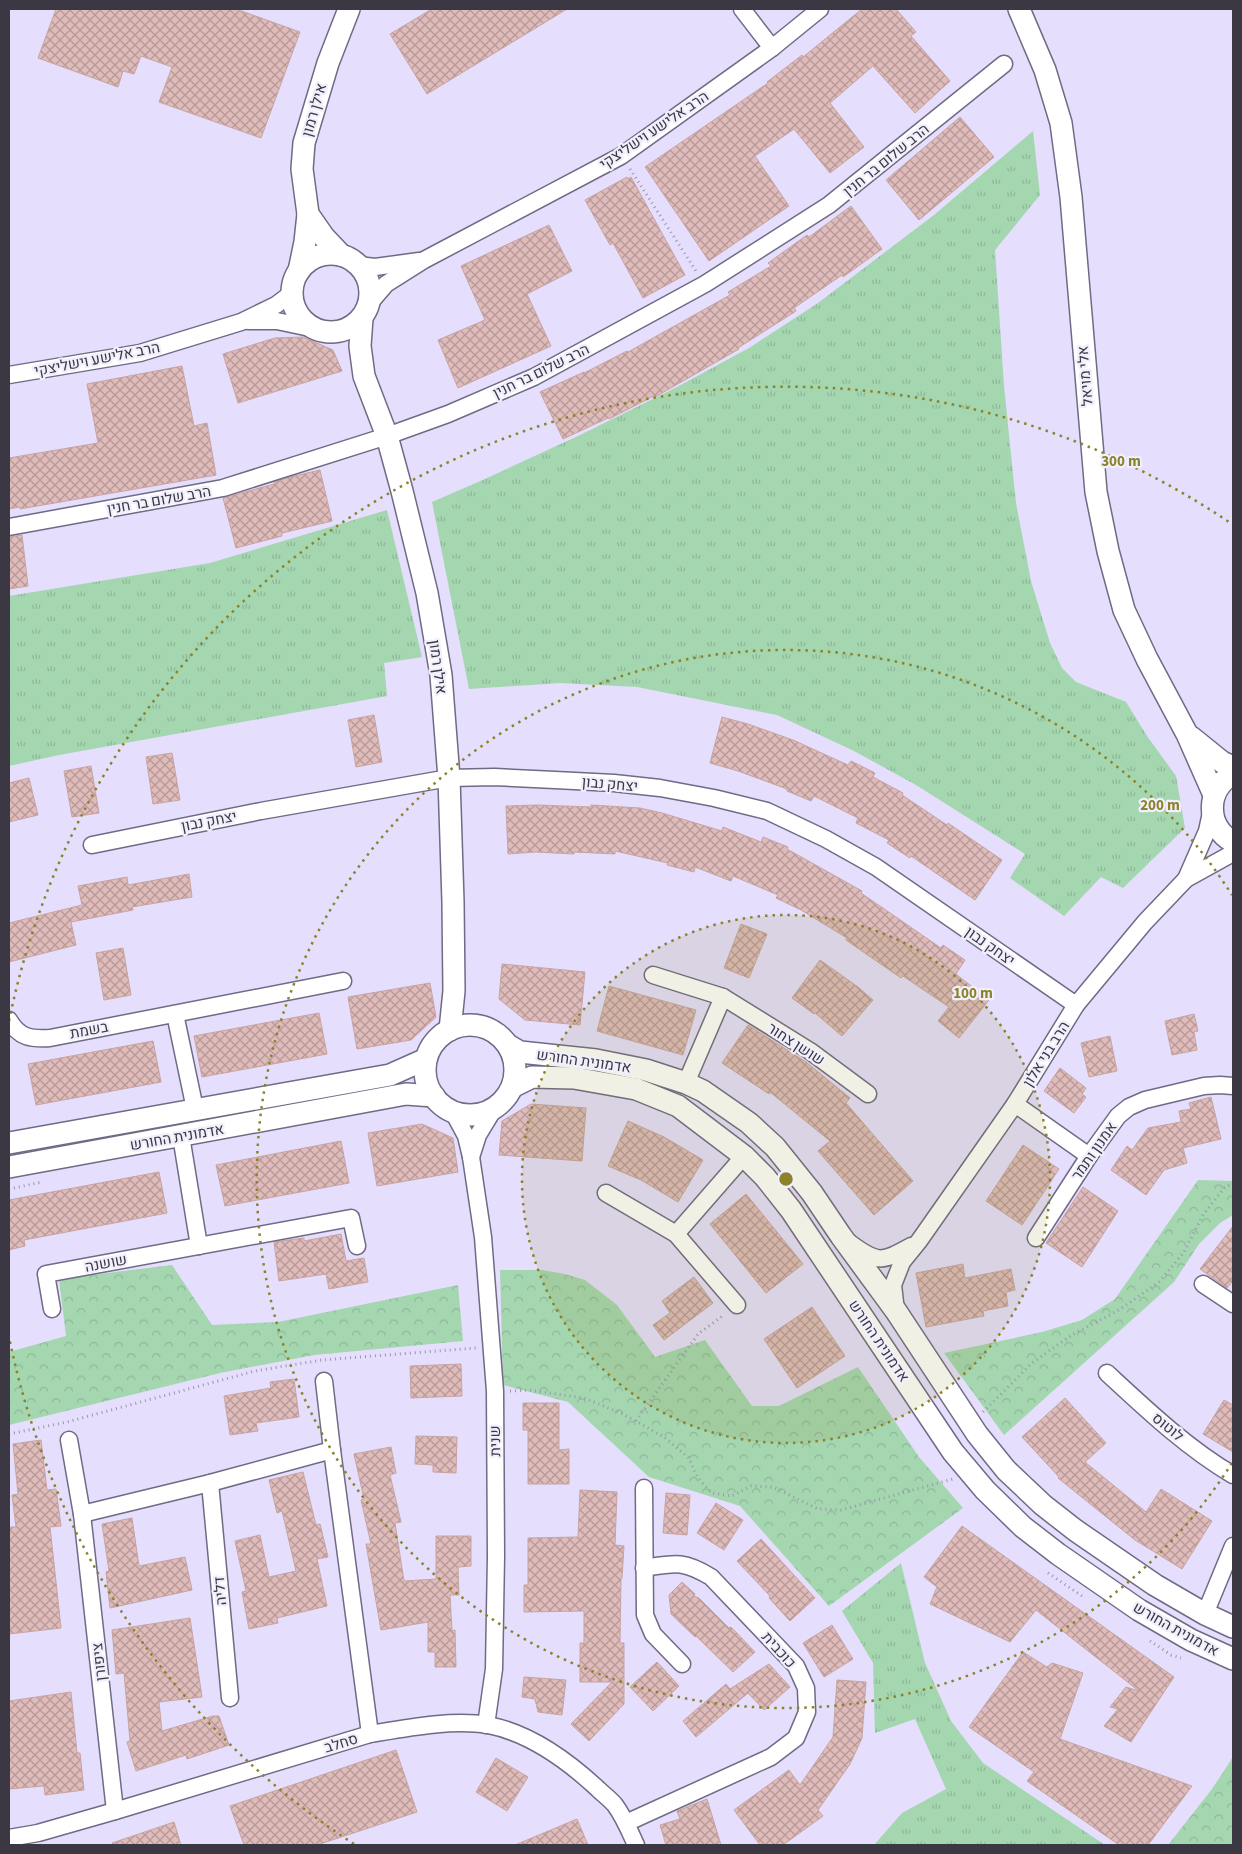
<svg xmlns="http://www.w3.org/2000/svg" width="1242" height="1854" font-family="'Source Sans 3',Heebo,sans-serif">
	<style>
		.grass { fill: url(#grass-tufts) }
		.park { fill: url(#park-crowns) }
		.building { fill: url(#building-cross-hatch); stroke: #c7a4a3 }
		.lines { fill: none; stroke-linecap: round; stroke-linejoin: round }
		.minor-casing { stroke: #706a85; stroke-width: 19 }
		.tertiary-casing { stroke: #706a85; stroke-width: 24 }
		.path { stroke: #9b96ad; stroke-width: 3; stroke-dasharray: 1 4; stroke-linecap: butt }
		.minor { stroke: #fff; stroke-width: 16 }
		.tertiary { stroke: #fff; stroke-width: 21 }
		.ring { fill: none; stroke: #8b822a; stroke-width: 2.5; stroke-dasharray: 2.5 5 }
		.labels { text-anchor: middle; stroke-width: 4.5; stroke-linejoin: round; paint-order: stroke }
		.street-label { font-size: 15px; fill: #3b3844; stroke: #f1effb }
		.centre { fill: #8b822a; stroke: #f1effb; stroke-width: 2.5 }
		.ring-label { font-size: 15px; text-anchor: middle; font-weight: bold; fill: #8b822a; stroke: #f1effb; stroke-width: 4.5; stroke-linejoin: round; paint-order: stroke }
	</style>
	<defs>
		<pattern id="grass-tufts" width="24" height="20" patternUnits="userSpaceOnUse" patternTransform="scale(1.25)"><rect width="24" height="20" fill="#a4d6b0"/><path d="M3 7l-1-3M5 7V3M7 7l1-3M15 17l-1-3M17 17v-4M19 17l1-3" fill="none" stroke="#8eb899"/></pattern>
		<pattern id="park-crowns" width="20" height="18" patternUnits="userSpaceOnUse" patternTransform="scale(1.25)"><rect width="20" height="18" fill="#a4d6b0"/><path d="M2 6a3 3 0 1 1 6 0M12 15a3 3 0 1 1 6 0" fill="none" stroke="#8eb899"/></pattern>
		<pattern id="building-cross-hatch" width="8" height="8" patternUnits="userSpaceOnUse" patternTransform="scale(1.25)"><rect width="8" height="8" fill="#dfbbb9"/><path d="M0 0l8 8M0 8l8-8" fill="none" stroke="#b69998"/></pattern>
	</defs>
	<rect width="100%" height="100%" fill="#e5defd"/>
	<g class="grass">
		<path d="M1033 131 1040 195 995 250 1004 386 1016 503 1031 581 1050 643 1062 668 1076 682 1126 702 1147 736 1176 776 1185 828 1123 888 1101 877 1064 916 1010 878 1025 854 916 785 854 751 777 715 637 687 561 683 469 689 432 502 485 479 578 436 677 387 749 348 818 303 934 215Z"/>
		<path d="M387 510 422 657 384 663 387 696 59 755 9 766V596L210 563Z"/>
		<path d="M901 1563 925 1663 951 1721 983 1763 1105 1845H874L902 1813 946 1789 915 1719 875 1733 873 1663 842 1611Z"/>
	</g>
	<g class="park">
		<path d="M1198 1180 1233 1181V1215L1220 1223 1199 1244 1174 1282 1004 1435 944 1353 1042 1332 1082 1320 1115 1299Z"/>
		<path d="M172 1265 212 1325 278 1322 458 1285 463 1341 314 1355 220 1373 9 1425V1352L66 1336 59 1279Z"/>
		<path d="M500 1270H542L565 1274 585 1280 617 1305 655 1357 705 1340 752 1406H779L858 1367 919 1457 963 1508 829 1606 740 1506 649 1477 568 1402 503 1385Z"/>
		<path d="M1233 1757V1845H1168L1212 1789Z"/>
	</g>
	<g class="building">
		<path d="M56 9H236L300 32 261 138 159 102 172 67 141 56 134 74 123 71 118 87 38 58Z"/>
		<path d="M432 9H567L427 94 390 34Z"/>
		<path d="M862 9H896L916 32 911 36 950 81 915 113 873 66 830 103 864 147 830 173 794 129 755 156 789 206 709 261 645 167 768 83 767 82 802 55 803 57Z"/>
		<path d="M960 117 994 157 919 220 886 180Z"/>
		<path d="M627 177 628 179 631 177 685 275 643 298 613 243 610 245 585 200Z"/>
		<path d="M851 206 882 249 843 277 842 275 794 308 796 311 738 348 739 349 655 397 654 396 609 419 608 418 563 439 540 392 584 372V373L627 351 628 352 730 295 728 292 771 266 768 263 807 235 809 237Z"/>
		<path d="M549 225 572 271 527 294 551 346 458 388 438 340 485 320 461 266Z"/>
		<path d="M303 337 333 350 342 371 238 403 223 354 275 338Z"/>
		<path d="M182 366 194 426 207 423 216 475 20 509V507L9 509V458L98 443 87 384Z"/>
		<path d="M320 470 332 521 282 533V536L236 548 223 498 274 484V482L290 477Z"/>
		<path d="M22 535 28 586 9 589V537Z"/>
		<path d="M374 715 382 762 356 767 348 720Z"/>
		<path d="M722 717 748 724 793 740 848 765 851 761 875 773 873 777 903 793 902 795 947 825 948 823 1002 860 975 900 911 856 910 858 887 843 889 840 856 823 858 818 814 796 811 801 787 791V789L738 771 710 763Z"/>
		<path d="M172 753 180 800 153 804 146 757Z"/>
		<path d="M91 766 99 813 72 817 64 771Z"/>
		<path d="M29 778 38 815 9 822V783Z"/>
		<path d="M538 805 591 807V805L640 808 662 813 722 831 723 827 761 842 763 837 788 847 787 849 862 891 861 893 941 948 943 945 965 960 956 974 989 1000 959 1038 938 1021 949 1007 903 976 901 978 846 940 847 938 801 910 776 898 778 895 733 876 731 881 695 867 694 872 667 865 668 863 615 851V854L574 852V854L535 852 508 854 506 806Z"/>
		<path d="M189 874 192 897 132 907 133 910 71 922 76 945 9 962V923L82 905 78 886 127 877 128 885Z"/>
		<path d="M741 924 767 934 749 978 724 968Z"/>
		<path d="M123 948 131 995 104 1000 96 953Z"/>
		<path d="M820 960 858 987 873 1000 842 1036 815 1013 814 1014 792 998Z"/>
		<path d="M502 964 585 972 580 1025 525 1020 499 999Z"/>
		<path d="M430 983 436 1017 411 1040 357 1049 348 997Z"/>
		<path d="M609 986 696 1010 683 1055 597 1031Z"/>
		<path d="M319 1013 327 1054 202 1077 194 1036Z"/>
		<path d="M1194 1014 1198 1031 1194 1032 1197 1050 1172 1055 1165 1021Z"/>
		<path d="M748 1025 806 1062 850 1098 846 1103 913 1181 874 1215 818 1151 830 1141 770 1092 769 1094 722 1063Z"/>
		<path d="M1110 1036 1117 1071 1089 1077 1081 1043Z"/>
		<path d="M153 1041 161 1082 36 1105 28 1064Z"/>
		<path d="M1060 1068 1086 1088 1082 1094 1086 1097 1074 1113 1044 1091Z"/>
		<path d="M1211 1097 1221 1139 1183 1148 1187 1163 1164 1170 1146 1195 1111 1170 1127 1146 1132 1150 1148 1128 1181 1122 1179 1111 1191 1109 1189 1103Z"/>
		<path d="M531 1104 586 1108 582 1161 499 1155 502 1121Z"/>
		<path d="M628 1121 664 1137 703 1160 678 1202 641 1180 608 1166Z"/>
		<path d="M422 1124 453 1138 458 1172 377 1186 368 1133Z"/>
		<path d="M341 1141 349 1183 225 1206 216 1165Z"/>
		<path d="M1023 1145 1059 1169 1022 1225 986 1201Z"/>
		<path d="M159 1172 167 1213 24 1240 25 1246 9 1250V1200Z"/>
		<path d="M1083 1187 1118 1211 1082 1267 1046 1243Z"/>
		<path d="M746 1194 803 1264 766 1293 710 1224Z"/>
		<path d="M1233 1226V1281L1227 1288 1200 1269Z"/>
		<path d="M341 1234 346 1261 364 1258 368 1282 329 1289 326 1274 279 1281 274 1242 304 1238V1241Z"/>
		<path d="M963 1264 965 1278 1011 1269 1015 1290 1006 1292 1008 1306 983 1311 984 1316 926 1327 916 1273Z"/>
		<path d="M694 1277 713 1303 664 1340 653 1325 670 1313 662 1301Z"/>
		<path d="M812 1307 845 1356 797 1388 764 1339Z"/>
		<path d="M461 1364 462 1396 411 1398 410 1366Z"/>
		<path d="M294 1379 299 1417 256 1423 258 1431 230 1435 224 1396 271 1388 270 1382Z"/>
		<path d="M1065 1398 1106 1443 1085 1462 1146 1512 1161 1489 1212 1521 1182 1569 1135 1540 1058 1478 1059 1477 1022 1437Z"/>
		<path d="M1224 1400 1233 1405V1452L1203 1434Z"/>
		<path d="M523 1403H559V1450L569 1449V1484H528V1430H523Z"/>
		<path d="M416 1436 457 1437 456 1473 433 1472V1465L415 1464Z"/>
		<path d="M41 1440 47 1490 56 1489 61 1526 50 1527 61 1628 9 1634V1527H16L12 1495 18 1494 13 1444Z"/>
		<path d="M391 1447 396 1473 390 1475 401 1522 395 1523 404 1581 436 1579V1536H471V1566L458 1567 459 1595H450L452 1631 455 1630 456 1667H435V1652H428V1622L381 1630 366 1544H371L361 1500 364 1499 354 1454Z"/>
		<path d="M303 1472 316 1525 320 1524 328 1557 317 1559 327 1606 277 1618 278 1623 249 1629 242 1592 246 1591 235 1541 260 1535 269 1577 296 1571 282 1511 277 1513 269 1480Z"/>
		<path d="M580 1490 617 1492 615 1545 624 1546 622 1578H621L620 1643H624V1704L589 1741 571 1724 612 1682H580V1643H584V1611L524 1612V1585H528V1538L578 1537Z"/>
		<path d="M666 1493 690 1495 687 1535 663 1533Z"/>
		<path d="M716 1503 743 1520 724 1550 697 1533Z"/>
		<path d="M132 1518 139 1566 185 1557 192 1590 110 1608 106 1572 109 1571 102 1524Z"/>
		<path d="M962 1526 1174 1677 1131 1742 1104 1726 1118 1709 1110 1707 1126 1687 1139 1691 1036 1610 1010 1642 930 1604 937 1587 924 1577Z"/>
		<path d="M761 1539 815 1598 790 1621 769 1598 770 1596 737 1561Z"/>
		<path d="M682 1582 695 1594 694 1596 699 1598 729 1628 731 1627 755 1652 733 1672 696 1636 695 1637 671 1614 669 1595Z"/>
		<path d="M190 1618 202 1697 159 1702 162 1731 213 1716H219L229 1745 187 1759 186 1755 136 1771 127 1742 130 1741 124 1673 116 1674 112 1630Z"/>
		<path d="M832 1625 853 1659 824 1677 803 1643Z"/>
		<path d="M1023 1652 1047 1667 1052 1663 1083 1673 1060 1739 1192 1786 1148 1845H1119L1027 1781 1034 1772 969 1727Z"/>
		<path d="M657 1662 679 1686 653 1711 630 1687Z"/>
		<path d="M769 1664 790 1687 764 1710 748 1693 696 1737 683 1721 726 1684 730 1689Z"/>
		<path d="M524 1677 566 1680 562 1715 538 1712 535 1699 522 1697Z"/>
		<path d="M837 1680 866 1682 862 1738 850 1764 818 1810 823 1816 783 1845H760L734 1810 789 1770 800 1785 833 1737Z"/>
		<path d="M71 1692 77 1753H80L84 1790 45 1795 44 1786 9 1789V1701Z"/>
		<path d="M396 1750 417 1812 317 1845H244L230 1806Z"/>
		<path d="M496 1758 528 1777 507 1811 476 1792Z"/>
		<path d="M707 1799 721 1845H666L660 1825 680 1819 677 1811Z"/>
		<path d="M577 1819 588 1845H515Z"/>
		<path d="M174 1822 181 1845H113L112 1843Z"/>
	</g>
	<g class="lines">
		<defs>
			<g id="minor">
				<path d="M742 9 772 48"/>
				<path d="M358 265 375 267 419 261"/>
				<path d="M368 305 386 284 424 260 621 156 772 48 820 9"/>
				<path d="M248 321H277L315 329"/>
				<path d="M9 375 140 353 241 322 276 305 292 293"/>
				<path d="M9 527 223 488 387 436 448 414 534 377 705 284 829 205 1004 64"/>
				<path d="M92 845 261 811 449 778 495 777 555 780 614 783 660 788 714 798 767 811 826 839 876 867 1076 1005"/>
				<path d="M1186 879 1207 831 1212 808"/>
				<path d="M653 975 723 997 810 1051 868 1094"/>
				<path d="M175 1014 195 1109"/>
				<path d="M9 1020C19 1038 31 1039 50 1038L343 981"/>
				<path d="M686 1083 723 997"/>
				<path d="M1015 1104 1089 1156"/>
				<path d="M452 1110 466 1136 471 1157 483 1237 495 1391 496 1556 494 1669 486 1725"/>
				<path d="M181 1136 199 1246"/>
				<path d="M471 1157 478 1135 495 1107"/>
				<path d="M606 1193 676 1234 737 1305"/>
				<path d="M676 1234 744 1156"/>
				<path d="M1036 1238 1089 1156 1118 1116 1129 1107 1145 1100 1204 1086 1220 1085 1233 1086"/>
				<path d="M850 1243C878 1264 882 1262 911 1246"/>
				<path d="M1203 1284 1233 1304"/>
				<path d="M52 1309 46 1274 351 1218 357 1246"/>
				<path d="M896 1311 893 1285 902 1262 919 1241 1015 1104 1076 1005 1145 922 1186 879 1233 853"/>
				<path d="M1107 1373C1146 1409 1187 1448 1233 1475"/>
				<path d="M324 1381 332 1450 370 1734"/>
				<path d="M69 1440 82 1514 115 1811"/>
				<path d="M210 1483 230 1698"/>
				<path d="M644 1488 645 1615 653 1634 682 1664"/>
				<path d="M82 1514 210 1483 332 1450"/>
				<path d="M1205 1614 1233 1546"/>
				<path d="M626 1823 771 1757 796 1738 807 1712 806 1688 796 1666 711 1577C683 1560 675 1563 644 1568"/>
				<path d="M9 1838 38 1833 115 1811 370 1734C406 1728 452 1719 488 1725 530 1733 568 1761 598 1789 603 1794 610 1799 615 1805 624 1817 630 1832 636 1845"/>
			</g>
			<g id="tertiary">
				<path d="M1019 9 1045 70 1061 123 1071 197 1096 492 1108 551 1124 610 1147 659 1187 734 1214 795"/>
				<path d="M308 214 324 237 341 255"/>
				<circle cx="331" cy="293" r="39"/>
				<path d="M299 271 305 242 308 214 302 169 304 143 328 63 349 9"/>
				<path d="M362 318 360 346 364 376 387 436 402 491 427 593 441 675 449 778 453 902 454 991 450 1030"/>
				<path d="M1191 737 1222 762 1233 767"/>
				<path d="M1233 774C1206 789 1205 826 1233 842"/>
				<circle cx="470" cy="1070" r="45"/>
				<path d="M508 1045 520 1052 596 1060 646 1070 686 1083 703 1091 749 1123 775 1147 812 1193 841 1236 896 1311 977 1434 1006 1470 1043 1505 1075 1530 1155 1585 1205 1614 1233 1627"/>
				<path d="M512 1087 532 1077 574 1078 636 1089 678 1106 744 1156 765 1177 791 1210 953 1452 985 1490 1023 1527 1058 1554 1139 1610 1191 1640 1233 1659"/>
				<path d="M9 1143 390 1075 426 1059"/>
				<path d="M9 1167 406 1094 434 1096"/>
			</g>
		</defs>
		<use href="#minor" class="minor-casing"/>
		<use href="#tertiary" class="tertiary-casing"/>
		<g class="path">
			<path d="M630 169 696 271"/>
			<path d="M9 1189 42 1182"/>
			<path d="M510 1391 528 1390 584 1398 623 1414 664 1437 688 1457 698 1478 712 1493 732 1496 751 1486 773 1487 818 1509 841 1510 953 1479"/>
			<path d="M983 1412 1032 1363 1072 1335 1119 1310 1159 1282 1184 1252 1203 1215 1224 1188 1233 1183"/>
			<path d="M636 1421 698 1334 724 1315"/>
			<path d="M9 1434 67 1422 255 1371 322 1360 476 1348"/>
			<path d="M1048 1573 1082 1596"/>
			<path d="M1150 1641 1171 1655 1181 1658"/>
		</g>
		<use href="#minor" class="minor"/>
		<use href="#tertiary" class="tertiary"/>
	</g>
	<circle cx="786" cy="1179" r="264" fill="#8b822a" fill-opacity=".12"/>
	<g class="ring">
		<circle cx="786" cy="1179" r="264"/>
		<path d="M1232 1463A529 529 0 1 1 1232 895"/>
		<path d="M354 1844A793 793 0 0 1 9 1337M9 1021A793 793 0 0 1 1229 522"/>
	</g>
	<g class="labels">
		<g class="street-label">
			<text transform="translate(314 110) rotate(-74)" y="5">אילן רמון</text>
			<text transform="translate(654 130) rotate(-34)" y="5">הרב אלישע וישליצקי</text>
			<text transform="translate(886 160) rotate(-39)" y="5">הרב שלום בר חנין</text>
			<text transform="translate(97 359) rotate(-11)" y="5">הרב אלישע וישליצקי</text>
			<text transform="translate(541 371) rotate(-26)" y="5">הרב שלום בר חנין</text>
			<text transform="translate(1085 376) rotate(-95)" y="5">אלי מויאל</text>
			<text transform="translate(159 500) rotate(-10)" y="5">הרב שלום בר חנין</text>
			<text transform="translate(438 667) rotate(82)" y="5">אילן רמון</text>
			<text transform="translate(610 784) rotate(5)" y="5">יצחק נבון</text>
			<text transform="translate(209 821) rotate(-11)" y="5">יצחק נבון</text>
			<text transform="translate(990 946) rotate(35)" y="5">יצחק נבון</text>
			<text transform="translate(89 1030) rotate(-11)" y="5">בשמת</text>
			<text transform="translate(796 1044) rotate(33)" y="5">שושן צחור</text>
			<text transform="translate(1046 1054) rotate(-58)" y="5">הרב בני אלון</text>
			<text transform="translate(584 1061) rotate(8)" y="5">אדמונית החורש</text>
			<text transform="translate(177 1137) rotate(-10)" y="5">אדמונית החורש</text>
			<text transform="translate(1094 1151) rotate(-55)" y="5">אמנון ותמר</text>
			<text transform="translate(106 1263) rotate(-11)" y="5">שושנה</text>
			<text transform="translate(879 1341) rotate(56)" y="5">אדמונית החורש</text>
			<text transform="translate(1168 1427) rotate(39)" y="5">לוטוס</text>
			<text transform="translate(495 1441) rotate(-91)" y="5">שנית</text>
			<text transform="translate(220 1591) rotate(-95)" y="5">דליה</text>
			<text transform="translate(1176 1629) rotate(29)" y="5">אדמונית החורש</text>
			<text transform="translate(779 1650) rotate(48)" y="5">כוכבית</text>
			<text transform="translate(99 1662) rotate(-96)" y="5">ציפורן</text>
			<text transform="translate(341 1743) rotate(-17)" y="5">סחלב</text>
		</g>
	</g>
	<circle cx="786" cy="1179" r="8" class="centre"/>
	<g class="ring-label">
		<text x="1121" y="466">300 m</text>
		<text x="1160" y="810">200 m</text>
		<text x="973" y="998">100 m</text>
	</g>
	<rect width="1242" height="1854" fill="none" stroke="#3b3844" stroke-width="20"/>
</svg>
